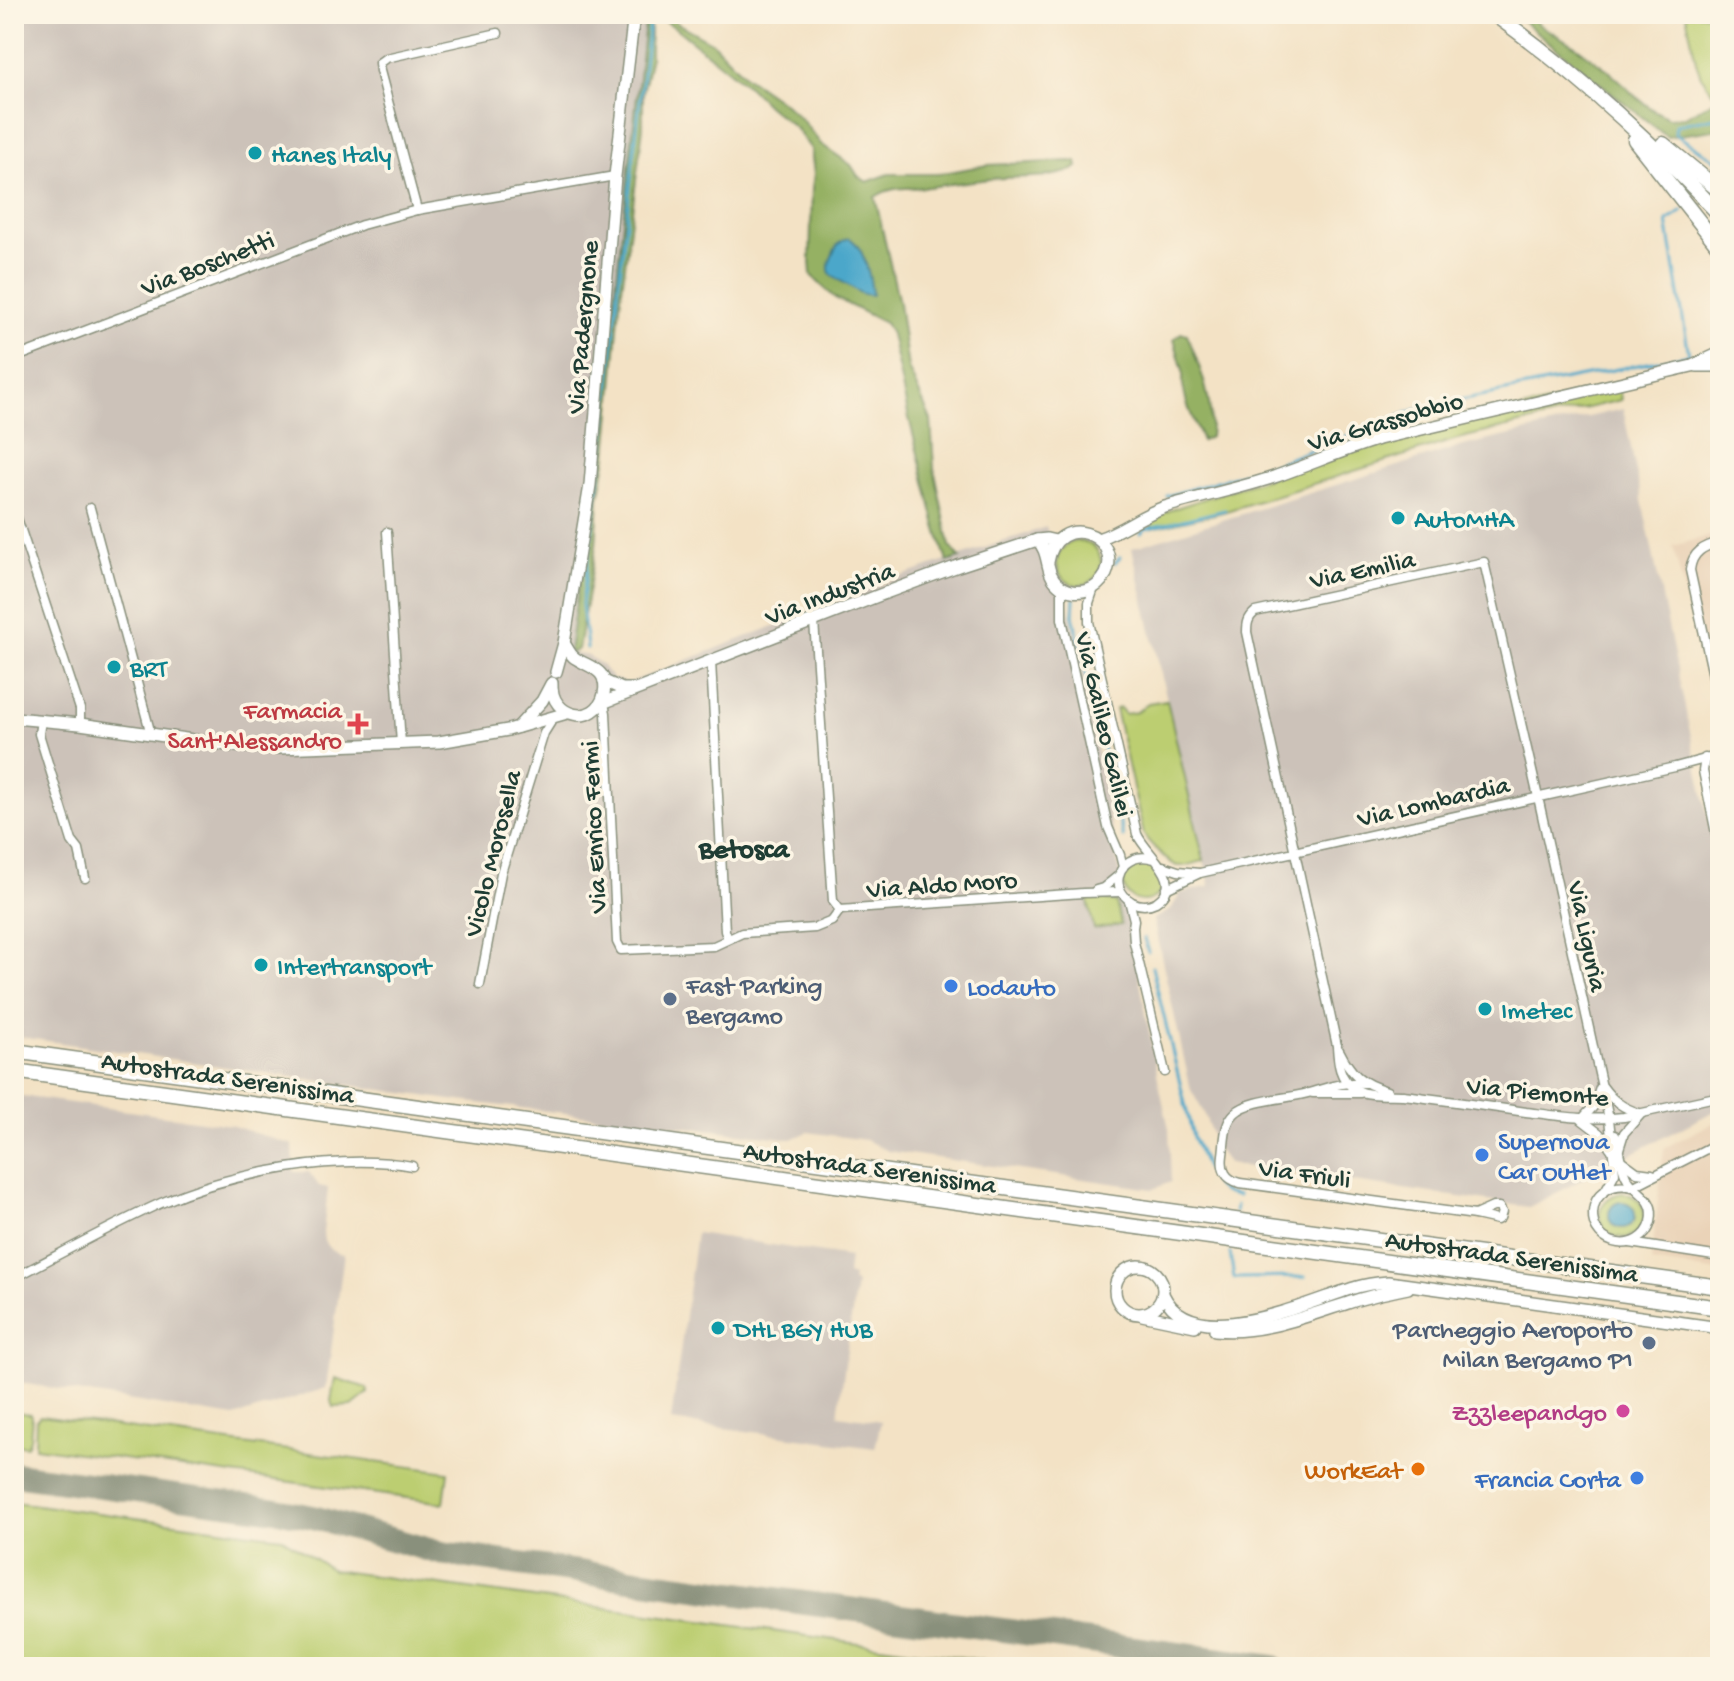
<svg xmlns="http://www.w3.org/2000/svg" width="1734" height="1681" font-family="'Gochi Hand',sans-serif">
	<style>
		.built { fill: #ead3b8 }
		.industrial { fill: #ccc2b9 }
		.green { fill: #bcce71; stroke: #6e8652; stroke-width: 2; fill-rule: evenodd }
		.forest { fill: #95b163; stroke: #5a774c; stroke-width: 2 }
		.water { fill: #4ca7ca; stroke: #36727f; stroke-width: 2 }
		.lines { fill: none; stroke-linecap: round; stroke-linejoin: round }
		.stream { stroke: #4ca7ca; stroke-width: 3 }
		.taxiway { stroke: #89907c; stroke-width: 24 }
		.street-casing { stroke: #89907c; stroke-width: 11 }
		.secondary-casing { stroke: #89907c; stroke-width: 14 }
		.highway-casing { stroke: #89907c; stroke-width: 17 }
		.street { stroke: #fff; stroke-width: 8 }
		.secondary { stroke: #fff; stroke-width: 11 }
		.highway { stroke: #fff; stroke-width: 14 }
		.culture-dot { fill: #0f9aa8; stroke: #fcf5e5; stroke-width: 3 }
		.health-dot { fill: #e0444e; stroke: #fcf5e5; stroke-width: 3 }
		.shop-dot { fill: #3f7fe0; stroke: #fcf5e5; stroke-width: 3 }
		.service-dot { fill: #5c6f8a; stroke: #fcf5e5; stroke-width: 3 }
		.hotel-dot { fill: #d1479c; stroke: #fcf5e5; stroke-width: 3 }
		.food-dot { fill: #e8710a; stroke: #fcf5e5; stroke-width: 3 }
		.labels { text-anchor: middle; stroke-width: 7; stroke-linejoin: round; paint-order: stroke }
		.culture-label { font-size: 26px; fill: #0d838f; stroke: #fcf5e5; text-anchor: start }
		.street-label { font-size: 26px; fill: #1f3d34; stroke: #fcf5e5 }
		.health-label { font-size: 26px; fill: #be3a42; stroke: #fcf5e5; text-anchor: end }
		.service-label { font-size: 26px; fill: #4e5e75; stroke: #fcf5e5; text-anchor: start }
		.shop-label { font-size: 26px; fill: #366cbe; stroke: #fcf5e5; text-anchor: start }
		.hotel-label { font-size: 26px; fill: #b23c85; stroke: #fcf5e5; text-anchor: end }
		.food-label { font-size: 26px; fill: #c56008; stroke: #fcf5e5; text-anchor: end }
		.neighbourhood-label { font-size: 28px; font-weight: bold; fill: #1f3d34; stroke: #fcf5e5 }
	</style>
	<rect width="100%" height="100%" fill="#fcf5e5"/>
	<filter id="ink" filterUnits="userSpaceOnUse"><feTurbulence type="fractalNoise" baseFrequency=".0125" numOctaves="2"/><feDisplacementMap in="SourceGraphic" scale="16" xChannelSelector="R" yChannelSelector="G"/><feConvolveMatrix kernelMatrix="1 2 1 2 8 2 1 2 1" color-interpolation-filters="sRGB"/></filter>
	<filter id="wash" filterUnits="userSpaceOnUse"><feTurbulence type="fractalNoise" baseFrequency=".006" numOctaves="4" result="noise"/><feDisplacementMap in="SourceGraphic" scale="32" xChannelSelector="R" yChannelSelector="G"/><feGaussianBlur stdDeviation="1.8" result="paint"/><feColorMatrix in="noise" values="0 0 0 0 0 0 0 0 0 0 0 0 0 0 0 0 0 1.4 0 .05"/><feComposite in="paint" operator="in"/></filter>
	<g filter="url(#wash)">
		<rect width="100%" height="100%" fill="#f3e2c5"/>
		<g class="built">
			<path d="M1720 533V737L1673 546Z"/>
			<path d="M1720 1119V1272L1651 1262 1664 1148Z"/>
		</g>
		<g class="industrial">
			<path d="M14 14H646L597 458 569 651 571 653 589 656 602 665 612 678 628 683 905 575 1046 527 1052 542 1078 649 1158 1079 1169 1129 1171 1182 1153 1189 888 1151 866 1140 808 1132 792 1139 451 1100 14 1036Z"/>
			<path d="M1623 409 1720 876V1108L1529 1207 1229 1164 1217 1148 1204 1113 1191 1090 1153 919 1162 915 1171 909 1181 893 1210 886 1132 548 1459 447Z"/>
			<path d="M14 1095 230 1125 293 1145 294 1172H309L319 1186 328 1188 323 1233 324 1241 328 1247 337 1253 344 1254 326 1388 234 1417 14 1382Z"/>
			<path d="M696 1233 849 1257 847 1274 853 1276 852 1281 856 1284 838 1415 881 1421 875 1448 671 1421Z"/>
		</g>
		<g class="green">
			<path d="M1686 14H1720V97L1717 98 1701 76 1696 62Z"/>
			<path d="M1619 387 1621 400 1457 439 1223 512 1152 528 1151 518 1179 507 1377 442Z"/>
			<circle cx="1079" cy="563" r="22"/>
			<path d="M1167 700 1204 861C1197 862 1185 867 1178 866 1171 865 1148 842 1144 835L1115 709 1120 708 1125 714 1137 712 1148 703Z"/>
			<circle cx="1143" cy="881" r="20"/>
			<path d="M1087 897 1116 902 1121 925 1094 929Z"/>
			<path d="M1624 1193C1659 1201 1644 1247 1614 1236 1609 1234 1603 1229 1601 1223 1595 1207 1609 1194 1624 1193ZM1619 1203C1631 1202 1638 1210 1634 1222L1615 1226C1609 1221 1611 1215 1612 1207Z"/>
			<path d="M335 1378 367 1388 368 1393 352 1406 333 1407 331 1401Z"/>
			<path d="M14 1412 31 1414 32 1416 30 1439 27 1446 14 1444Z"/>
			<path d="M40 1416 448 1472 444 1503 35 1447 36 1420Z"/>
			<path d="M14 1502 281 1537 332 1570 1031 1667H14Z"/>
		</g>
		<g class="forest">
			<path d="M646 14H670L677 23 713 43 745 76 785 104 802 120 821 144 851 165 858 176 867 182 889 174H938L987 165 1071 161 1077 162 1078 167C1059 180 1016 176 991 179 971 181 950 184 929 187 907 189 893 185 875 197L899 303 908 368 931 420 934 468 950 546 960 558 947 562 936 526 908 414 891 334 885 323 835 298 817 281 811 274 810 261 812 188 814 174 811 149 795 128 767 105 750 88 673 26 653 15 650 26V61L643 92V127L620 304 607 456 599 497 596 546 591 576 578 649 571 653 569 651 597 458Z"/>
			<path d="M1514 14H1527L1540 25 1577 47 1609 71 1634 95 1653 110 1668 118 1685 117 1720 97V129L1667 137Z"/>
			<path d="M1181 333 1187 334C1199 365 1215 403 1210 437L1202 441 1187 404 1183 386V371L1174 339Z"/>
		</g>
		<g class="water">
			<path d="M849 238C864 246 871 278 872 295 857 294 860 292 848 285 834 277 823 276 832 256 836 246 839 241 849 238Z"/>
			<circle cx="1622" cy="1215" r="13"/>
		</g>
		<g class="lines">
			<g class="stream">
				<path d="M1720 116 1676 125 1675 134 1720 163"/>
				<path d="M1167 496 1275 464 1420 408 1689 355 1667 221 1683 211"/>
				<path d="M1141 533 1145 529 1225 510"/>
				<path d="M1115 563 1120 557"/>
				<path d="M1074 599 1073 615 1123 837"/>
				<path d="M587 648 582 604 604 441 619 282 650 14"/>
				<path d="M1144 938 1148 952"/>
				<path d="M1152 967 1193 1137C1201 1153 1210 1186 1225 1193 1229 1195 1234 1195 1238 1196"/>
				<path d="M1235 1212 1236 1205"/>
				<path d="M1230 1253 1234 1278 1305 1277"/>
			</g>
			<path class="taxiway" d="M14 1474 276 1510 313 1517 440 1553 1273 1667"/>
		</g>
	</g>
	<g filter="url(#ink)">
		<g class="lines">
			<defs>
				<g id="street">
					<path d="M417 210 380 71 379 63 386 58 498 33"/>
					<path d="M14 358 362 225 417 210 615 176"/>
					<path d="M90 508 149 727 148 734"/>
					<path d="M14 509 80 709V724"/>
					<path d="M387 532 401 744"/>
					<path d="M1720 542C1704 546 1692 552 1690 570L1720 708"/>
					<path d="M1062 587V619L1108 827 1120 855 1123 867"/>
					<path d="M1094 588 1089 603V622L1137 834C1146 855 1188 881 1156 902 1148 906 1140 906 1132 902 1104 885 1123 849 1154 859"/>
					<path d="M814 621 833 901 840 910"/>
					<path d="M711 661 725 931 728 939"/>
					<path d="M600 704 605 708 606 713 617 942 621 950 714 946 742 933 815 928 832 921 840 910"/>
					<path d="M41 720 39 734 72 841 79 850 85 878"/>
					<path d="M1705 758 1703 771 1720 853"/>
					<path d="M1163 866 1178 871 1199 873"/>
					<path d="M1166 889 1200 873 1675 767 1720 755"/>
					<path d="M1096 890 1103 888 1119 875"/>
					<path d="M1129 900 1134 920 1133 927 1134 942 1165 1072"/>
					<path d="M840 910 1083 893 1121 892"/>
					<path d="M480 984 501 873 544 733 554 717"/>
					<path d="M1339 1050C1351 1074 1360 1083 1387 1091"/>
					<path d="M1364 1083C1344 1081 1327 1088 1308 1093 1288 1099 1250 1099 1235 1113 1224 1123 1225 1140 1223 1155 1221 1170 1225 1179 1240 1183L1475 1215"/>
					<path d="M1603 1087C1613 1101 1623 1108 1639 1113"/>
					<path d="M1313 1093H1360"/>
					<path d="M1582 1119 1594 1106 1600 1088"/>
					<path d="M1582 1120 1599 1133 1612 1150"/>
					<path d="M1615 1135C1619 1148 1620 1164 1626 1176 1634 1194 1657 1196 1651 1222 1642 1255 1591 1248 1593 1213 1594 1192 1614 1182 1632 1187L1720 1142"/>
					<path d="M1619 1149 1624 1133 1641 1114"/>
					<path d="M1622 1161 1637 1172 1652 1174"/>
					<path d="M1605 1191 1615 1173 1609 1119 1538 797 1484 562 1255 612C1248 618 1247 623 1247 632L1337 1046C1338 1062 1339 1080 1355 1089 1369 1097 1388 1094 1403 1095 1444 1100 1485 1106 1526 1112 1559 1116 1591 1121 1624 1117L1720 1096"/>
					<path d="M1493 1207H1499L1502 1212 1500 1218 1497 1220 1475 1215Z"/>
					<path d="M1630 1243 1720 1257"/>
					<path d="M14 1278C62 1253 112 1225 161 1203 230 1173 338 1153 412 1166"/>
				</g>
				<g id="secondary">
					<path d="M1697 366H1720"/>
					<path d="M1098 539C1122 531 1141 515 1165 507 1201 496 1238 489 1274 477 1309 465 1343 450 1379 439L1692 366 1720 353"/>
					<path d="M1037 540C1051 553 1044 572 1058 584 1066 592 1078 593 1088 590 1096 588 1102 581 1106 574 1123 534 1057 510 1048 562"/>
					<path d="M556 672 564 643 590 485 615 176 634 14"/>
					<path d="M604 681 622 689H635"/>
					<path d="M552 683C550 719 597 727 604 694 609 669 590 668 575 658 570 655 568 649 564 643"/>
					<path d="M600 704 880 595 958 566 1037 540 1047 539 1056 541"/>
					<path d="M14 718 80 724 235 746 279 748 439 742 508 730 567 713"/>
					<path d="M518 727 542 701 551 684"/>
					<circle cx="1139" cy="1290" r="24"/>
					<path d="M1163 1294C1193 1358 1310 1300 1357 1287 1367 1284 1377 1283 1388 1282L1720 1328"/>
					<path d="M1142 1315 1195 1326"/>
					<path d="M1215 1330C1261 1335 1305 1316 1348 1303 1368 1296 1388 1292 1408 1288"/>
				</g>
				<g id="highway">
					<path d="M1494 14C1576 73 1651 141 1720 215"/>
					<path d="M1635 140 1720 248"/>
					<path d="M1663 144 1720 191"/>
					<path d="M14 1051 1720 1287"/>
					<path d="M14 1071 1720 1308"/>
				</g>
			</defs>
			<use href="#street" class="street-casing"/>
			<use href="#secondary" class="secondary-casing"/>
			<use href="#highway" class="highway-casing"/>
			<use href="#street" class="street"/>
			<use href="#secondary" class="secondary"/>
			<use href="#highway" class="highway"/>
		</g>
	</g>
	<g class="culture-dot">
		<circle cx="255" cy="153" r="8"/>
		<circle cx="1398" cy="518" r="8"/>
		<circle cx="114" cy="667" r="8"/>
		<circle cx="261" cy="965" r="8"/>
		<circle cx="1485" cy="1009" r="8"/>
		<circle cx="718" cy="1328" r="8"/>
	</g>
	<path class="health-dot" d="M354 712h8v8h8v8h-8v8h-8v-8h-8v-8h8z"/>
	<g class="shop-dot">
		<circle cx="951" cy="986" r="8"/>
		<circle cx="1482" cy="1155" r="8"/>
		<circle cx="1637" cy="1478" r="8"/>
	</g>
	<g class="service-dot">
		<circle cx="670" cy="999" r="8"/>
		<circle cx="1649" cy="1343" r="8"/>
	</g>
	<circle class="hotel-dot" cx="1623" cy="1411" r="8"/>
	<circle class="food-dot" cx="1418" cy="1469" r="8"/>
	<g class="labels">
		<g class="culture-label">
			<text x="271" y="162">Hanes Italy</text>
			<text x="1414" y="527">AutoMHA</text>
			<text x="130" y="676">BRT</text>
			<text x="277" y="974">Intertransport</text>
			<text x="1501" y="1018">Imetec</text>
			<text x="734" y="1337">DHL BGY HUB</text>
		</g>
		<g class="street-label">
			<text transform="translate(207 262) rotate(-21)" y="9">Via Boschetti</text>
			<text transform="translate(581 327) rotate(-85)" y="9">Via Padergnone</text>
			<text transform="translate(1385 420) rotate(-16)" y="9">Via Grassobbio</text>
			<text transform="translate(1362 568) rotate(-12)" y="9">Via Emilia</text>
			<text transform="translate(829 592) rotate(-21)" y="9">Via Industria</text>
			<text transform="translate(1106 724) rotate(77)" y="9">Via Galileo Galilei</text>
			<text transform="translate(1433 800) rotate(-13)" y="9">Via Lombardia</text>
			<text transform="translate(592 827) rotate(-93)" y="9">Via Enrico Fermi</text>
			<text transform="translate(491 853) rotate(-76)" y="9">Vicolo Morosella</text>
			<text transform="translate(942 883) rotate(-4)" y="9">Via Aldo Moro</text>
			<text transform="translate(1589 936) rotate(78)" y="9">Via Liguria</text>
			<text transform="translate(228 1076) rotate(8)" y="9">Autostrada Serenissima</text>
			<text transform="translate(1538 1090) rotate(5)" y="9">Via Piemonte</text>
			<text transform="translate(870 1166) rotate(8)" y="9">Autostrada Serenissima</text>
			<text transform="translate(1305 1172) rotate(8)" y="9">Via Friuli</text>
			<text transform="translate(1512 1255) rotate(8)" y="9">Autostrada Serenissima</text>
		</g>
		<g class="health-label">
			<text x="342" y="718">Farmacia<tspan x="342" dy="30">Sant'Alessandro</tspan></text>
		</g>
		<g class="service-label">
			<text x="686" y="993">Fast Parking<tspan x="686" dy="30">Bergamo</tspan></text>
			<text x="1633" y="1337" text-anchor="end">Parcheggio Aeroporto<tspan x="1633" dy="30">Milan Bergamo P1</tspan></text>
		</g>
		<g class="shop-label">
			<text x="967" y="995">Lodauto</text>
			<text x="1498" y="1149">Supernova<tspan x="1498" dy="30">Car Outlet</tspan></text>
			<text x="1621" y="1487" text-anchor="end">Francia Corta</text>
		</g>
		<g class="hotel-label">
			<text x="1607" y="1420">Zzzleepandgo</text>
		</g>
		<g class="food-label">
			<text x="1402" y="1478">WorkEat</text>
		</g>
		<g class="neighbourhood-label">
			<text x="744" y="857">Betosca</text>
		</g>
	</g>
	<rect width="1734" height="1681" fill="none" stroke="#fcf5e5" stroke-width="48"/>
</svg>
